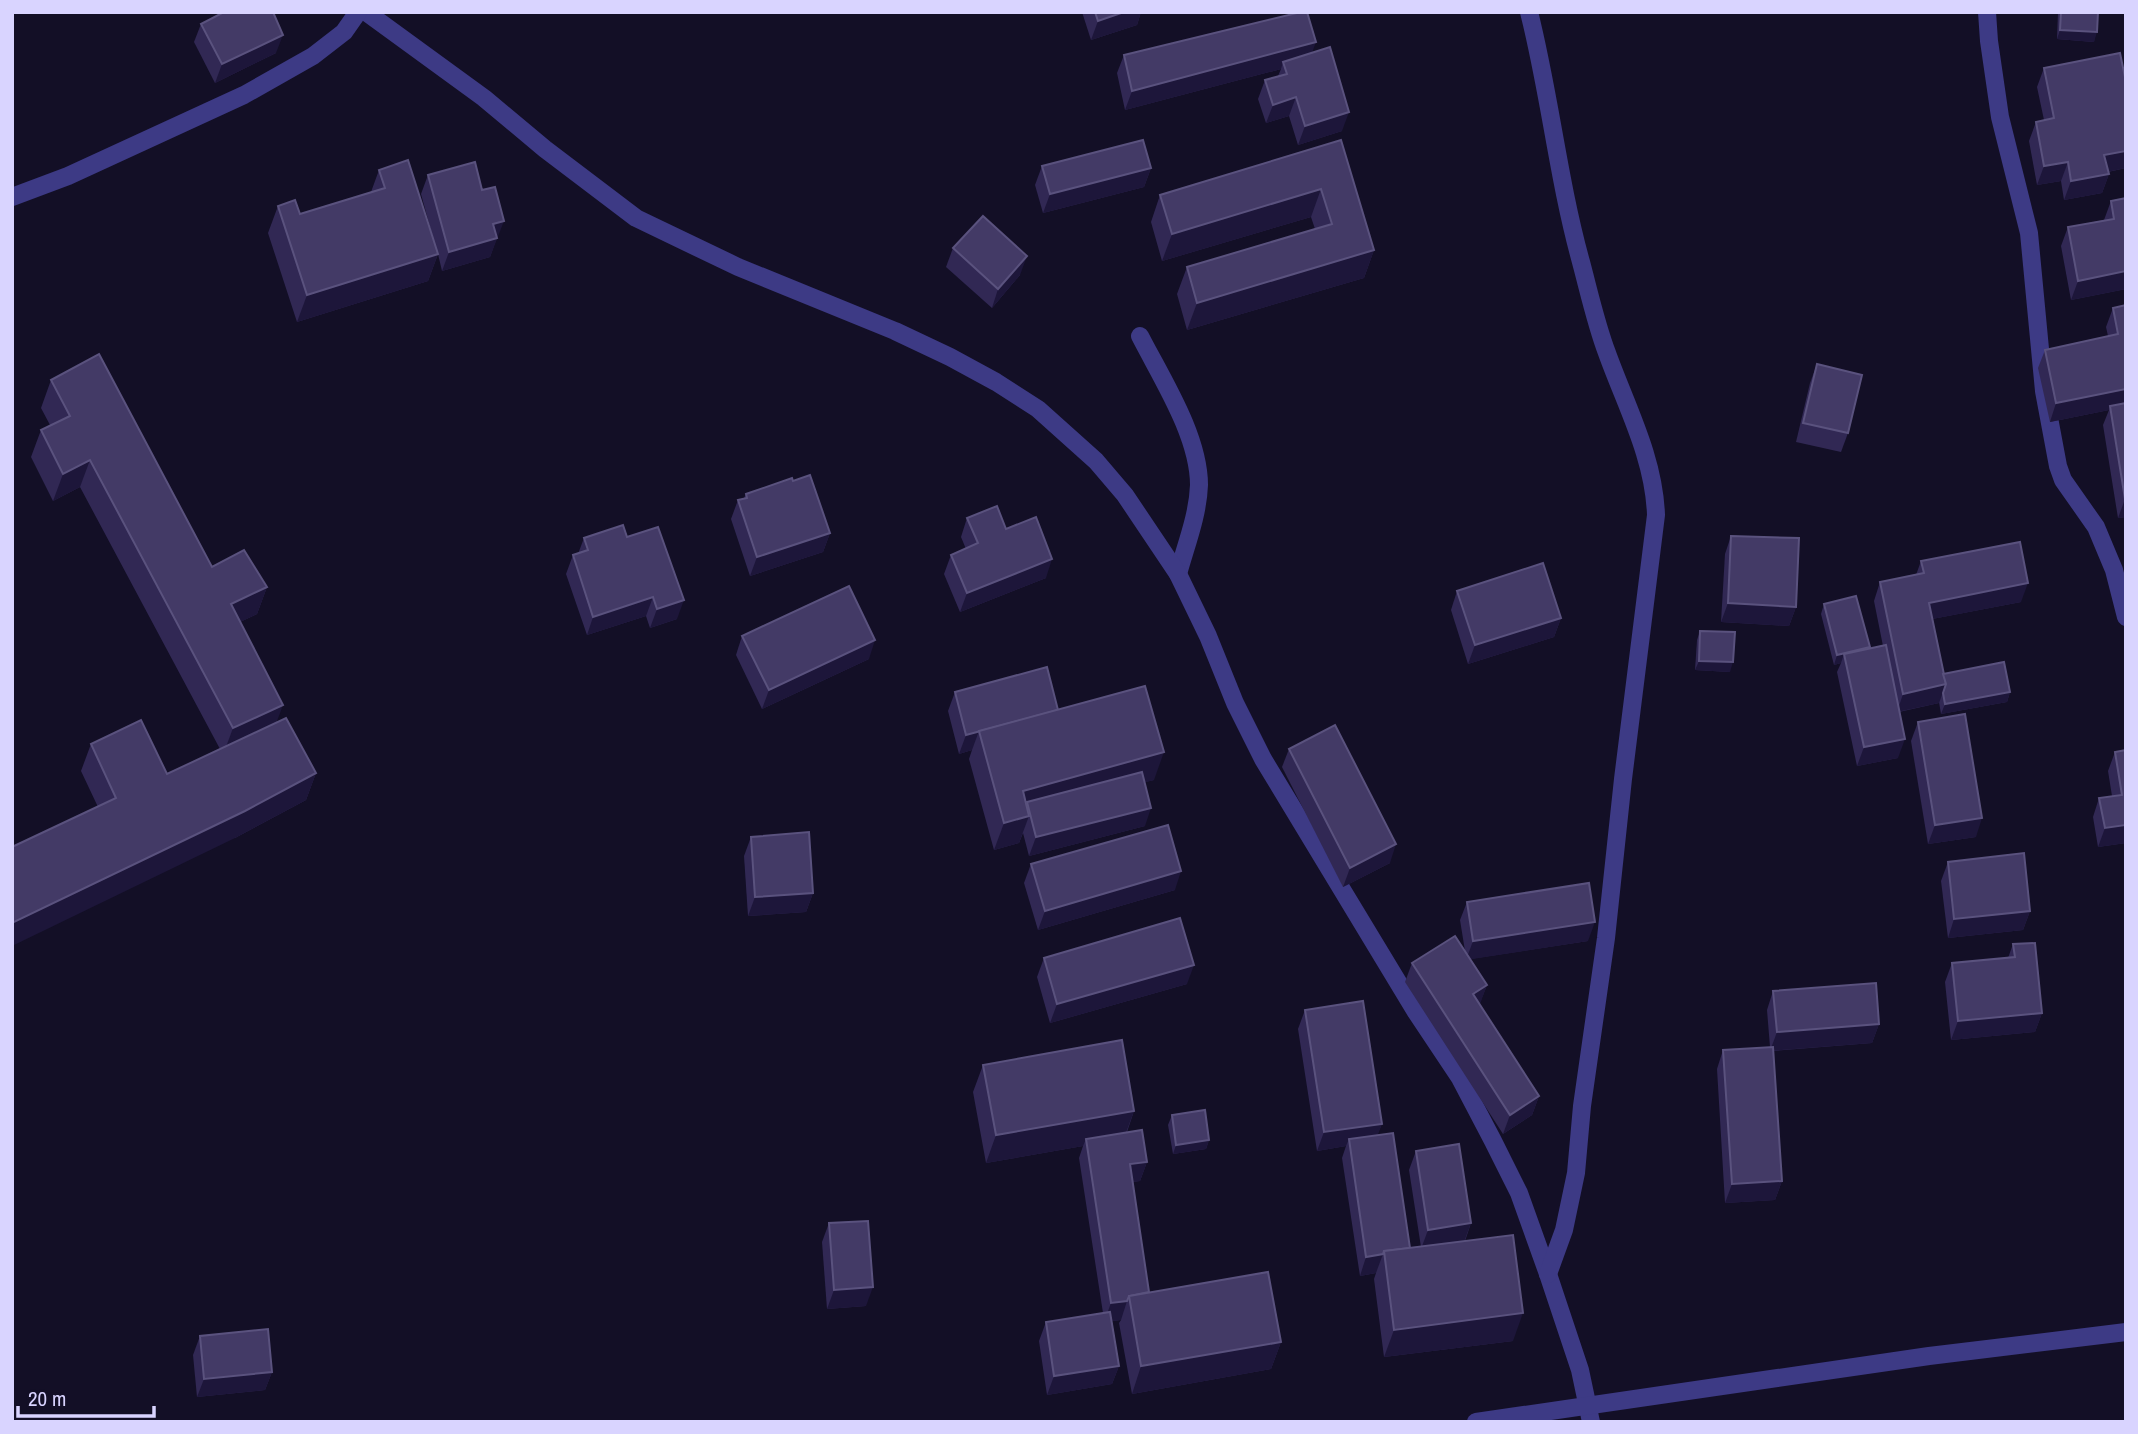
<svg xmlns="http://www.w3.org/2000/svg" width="2138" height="1434" font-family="'Archivo Narrow',sans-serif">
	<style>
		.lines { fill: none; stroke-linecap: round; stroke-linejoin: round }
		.service { stroke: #3d3a85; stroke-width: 18 }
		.minor { stroke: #3d3a85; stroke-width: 18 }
		.tertiary { stroke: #3d3a85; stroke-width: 18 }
		.wall { fill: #312854 }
		.shaded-wall { fill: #1d163a }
		.building { fill: #433a66; stroke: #5a527e; stroke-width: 2 }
	</style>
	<rect width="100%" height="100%" fill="#130f26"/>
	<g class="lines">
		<path class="service" d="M1140 336C1162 379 1199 436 1199 485 1198 515 1186 545 1178 574"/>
		<g class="minor">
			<path d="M366 12 484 98 545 149 636 218 738 267 895 331 950 357 996 382 1038 409 1096 461 1125 495 1178 574 1208 636 1235 703 1263 759 1416 1012 1460 1078 1493 1141 1519 1193 1548 1274 1580 1370 1591 1422"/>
			<path d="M1529 12C1550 95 1558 179 1581 262 1589 292 1596 324 1607 353 1626 406 1654 457 1656 515L1623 779 1606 938 1582 1106 1576 1173 1564 1230 1548 1274"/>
			<path d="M1987 12 1989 41 2000 117 2029 233 2044 391 2058 466 2063 480 2096 527 2114 570 2126 617"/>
			<path d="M12 197 68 176 244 95 313 56 344 32 358 12"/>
		</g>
		<path class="tertiary" d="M1476 1422 1929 1356 2126 1332"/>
	</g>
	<g class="wall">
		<path d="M1082 12H1141L1137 25 1091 40Z"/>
		<path d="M2058 12H2098L2094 42 2057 39Z"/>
		<path d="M201 24 276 53 215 83 194 42Z"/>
		<path d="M1312 53 1342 131 1298 145 1289 116 1266 123 1258 99 1265 80 1278 76 1281 69 1125 110 1117 73 1124 55Z"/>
		<path d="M2044 68 2126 82V168L2108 172 2109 174 2102 193 2064 200 2061 181 2037 185 2029 141 2036 122 2044 120 2037 87Z"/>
		<path d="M1341 140 1374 250 1364 278 1187 330 1177 294 1187 267 1315 229 1311 217 1162 261 1151 222 1160 195Z"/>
		<path d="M1042 166 1151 168 1144 187 1043 213 1035 185Z"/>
		<path d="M379 170 435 245 421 194 428 175 482 190 497 240H496L490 257 442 271 438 254 428 281 297 322 268 233 278 206 300 214 371 192Z"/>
		<path d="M2126 198V289L2071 300 2061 246 2068 227 2104 220 2111 201Z"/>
		<path d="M953 248 1020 275 992 308 946 267Z"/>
		<path d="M2126 305V517L2118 518 2103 425 2109 410 2050 422 2038 368 2045 350 2108 336 2106 327 2113 308Z"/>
		<path d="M1817 364 1848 433 1841 452 1796 442 1810 383Z"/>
		<path d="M51 380 212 567 267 587 257 614 240 622 277 723 316 773 306 800 235 838 98 807 81 771 91 744 167 774 220 749 80 487 53 501 31 457 41 430 50 425 41 408Z"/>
		<path d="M793 481 830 533 823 552 750 576 731 519 738 500 744 498 746 494Z"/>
		<path d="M967 518 1006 529 1046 578 960 612 944 574 951 555 966 549 961 537Z"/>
		<path d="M1731 536 1796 607 1789 626 1721 622 1725 554Z"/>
		<path d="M627 537 677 619 650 628 646 616 587 635 566 574 573 555 578 554 584 538Z"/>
		<path d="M1921 561 2021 602 1932 619 1943 674 2010 692 2007 702 1941 714 1939 702V703L1899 712 1898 758 1857 766 1837 672 1841 663 1834 665 1821 614 1824 604 1870 647 1869 649 1883 646 1874 601 1880 582 1916 575Z"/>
		<path d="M1457 591 1561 618 1554 637 1468 664 1451 610Z"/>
		<path d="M1700 631 1730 672 1695 670 1697 640Z"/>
		<path d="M742 636 869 659 762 709 736 655Z"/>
		<path d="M955 692 1058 710 1154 780 1145 782V826L1029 856 1023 833 1019 843 994 850 969 759 972 750 959 754 948 711Z"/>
		<path d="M1918 722 1976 837 1928 844 1911 741Z"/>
		<path d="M1289 749 1390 863 1343 887 1282 767Z"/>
		<path d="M2126 750V843L2098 847 2093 817 2099 798 2112 796 2108 771 2115 752Z"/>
		<path d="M751 837 813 893 806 912 748 916 744 856Z"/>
		<path d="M1948 862 2030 911 2023 930 1948 938 1941 881Z"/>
		<path d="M1031 864 1175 890 1038 930 1024 883Z"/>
		<path d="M1467 902 1588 941 1470 959 1487 985 1479 1005 1539 1096 1532 1115 1503 1134 1405 982 1412 963 1465 951 1460 920Z"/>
		<path d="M2013 944 2042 1013 2035 1032 1951 1040 1945 982 1952 963 2008 958Z"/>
		<path d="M1044 958 1187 984 1050 1023 1037 977Z"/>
		<path d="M1773 991 1879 1024 1872 1043 1773 1051 1782 1181 1775 1200 1725 1203 1717 1069 1723 1050 1770 1047 1767 1010Z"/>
		<path d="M1305 1010 1382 1124 1377 1135 1410 1248 1421 1247 1409 1170 1416 1151 1471 1223 1465 1241 1513 1341 1384 1357 1374 1279 1376 1273 1360 1276 1342 1158 1346 1146 1317 1151 1298 1029Z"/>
		<path d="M983 1065 1134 1111 1127 1132 1147 1162 1140 1181 1132 1182 1149 1292 1281 1342 1271 1369 1132 1394 1119 1323 1121 1320 1112 1321 1119 1366 1112 1384 1047 1395 1039 1341 1046 1322 1103 1313 1079 1158 1083 1146 986 1163 973 1092Z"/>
		<path d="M1172 1115 1209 1140 1206 1149 1173 1154 1168 1125Z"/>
		<path d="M829 1223 866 1306 827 1309 822 1242Z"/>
		<path d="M200 1336 272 1372 265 1390 197 1397 193 1355Z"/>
	</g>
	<g class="shaded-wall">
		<path d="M1124 12H1141L1137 25 1091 40 1098 21Z"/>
		<path d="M2060 30 2097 32 2094 42 2057 39Z"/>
		<path d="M283 35 276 53 215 83 222 64Z"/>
		<path d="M1316 42 1309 61 1283 62 1281 69 1125 110 1132 91Z"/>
		<path d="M1296 97 1289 116 1266 123 1273 105Z"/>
		<path d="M1349 112 1342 131 1298 145 1305 126Z"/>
		<path d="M2126 151V168L2097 174 2104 155Z"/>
		<path d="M2068 162 2061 181 2037 185 2044 166Z"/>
		<path d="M1151 168 1144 187 1043 213 1050 194Z"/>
		<path d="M2109 174 2102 193 2064 200 2071 181Z"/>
		<path d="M1321 189 1311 217 1162 261 1172 234Z"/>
		<path d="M504 221 490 257 442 271 449 252 493 224Z"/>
		<path d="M1374 250 1364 278 1187 330 1197 303Z"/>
		<path d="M438 254 428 281 297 322 307 295Z"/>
		<path d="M1027 256 1020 275 992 308 998 289Z"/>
		<path d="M2126 271V289L2071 300 2078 281Z"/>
		<path d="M2126 389V406H2110L2109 410 2050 422 2056 403Z"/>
		<path d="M90 460 80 487 53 501 63 474Z"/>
		<path d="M2125 499 2126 517 2118 518Z"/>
		<path d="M830 533 823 552 750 576 757 557Z"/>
		<path d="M1052 559 1046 578 960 612 967 593Z"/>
		<path d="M2028 583 2021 602 1922 621 1929 603Z"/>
		<path d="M267 587 257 614 221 631 231 604Z"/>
		<path d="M653 597 646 616 587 635 593 617Z"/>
		<path d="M684 600 677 619 650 628 657 609Z"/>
		<path d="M1728 603 1796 607 1789 626 1721 622Z"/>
		<path d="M1561 618 1554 637 1468 664 1475 645Z"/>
		<path d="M875 640 869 659 762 709 769 690Z"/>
		<path d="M1870 647 1866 657 1844 654 1841 663 1834 665 1837 655Z"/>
		<path d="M1699 661 1733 662 1730 672 1695 670Z"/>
		<path d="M1946 684 1939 703 1897 712 1903 694Z"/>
		<path d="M2010 692 2007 702 1941 714 1945 704Z"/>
		<path d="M283 705 273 732 223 755 233 728Z"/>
		<path d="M979 731 972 750 959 754 966 735Z"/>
		<path d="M1905 739 1898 758 1857 766 1864 747Z"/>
		<path d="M1164 752 1154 780 1030 813 1027 802 1022 816 1023 791Z"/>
		<path d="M316 773 306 800 235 838 12 946V923Z"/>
		<path d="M1151 808 1145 826 1029 856 1036 837Z"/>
		<path d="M1029 816 1019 843 994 850 1004 823Z"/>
		<path d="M1982 818 1976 837 1928 844 1935 825Z"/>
		<path d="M2126 825V843L2098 847 2105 828Z"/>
		<path d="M1396 844 1390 863 1343 887 1350 868Z"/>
		<path d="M1181 871 1175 890 1038 930 1045 911Z"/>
		<path d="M813 893 806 912 748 916 755 897Z"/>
		<path d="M2030 911 2023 930 1948 938 1954 919Z"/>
		<path d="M1595 922 1588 941 1466 960 1473 941Z"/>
		<path d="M1194 965 1187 984 1050 1023 1057 1004Z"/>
		<path d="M1487 985 1480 1004 1466 1013 1473 994Z"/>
		<path d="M2042 1013 2035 1032 1951 1040 1958 1021Z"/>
		<path d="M1879 1024 1872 1043 1770 1051 1777 1032Z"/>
		<path d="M1539 1096 1532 1115 1503 1134 1510 1115Z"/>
		<path d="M1134 1111 1124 1138 1086 1139 1083 1146 986 1163 996 1135Z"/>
		<path d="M1382 1124 1375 1142 1349 1139 1346 1146 1317 1151 1324 1132Z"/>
		<path d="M1209 1140 1206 1149 1173 1154 1176 1145Z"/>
		<path d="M1147 1162 1140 1181 1123 1183 1130 1164Z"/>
		<path d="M1782 1181 1775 1200 1725 1203 1732 1184Z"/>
		<path d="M1471 1223 1464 1242 1421 1249 1428 1230Z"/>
		<path d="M1383 1254 1376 1273 1360 1276 1366 1257Z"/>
		<path d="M873 1287 866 1306 827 1309 834 1290Z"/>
		<path d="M1127 1301 1121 1320 1104 1322 1111 1303Z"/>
		<path d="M1523 1313 1513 1341 1384 1357 1394 1330Z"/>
		<path d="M1281 1342 1271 1369 1132 1394 1141 1366Z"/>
		<path d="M1119 1366 1112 1384 1047 1395 1054 1376Z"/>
		<path d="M272 1372 265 1390 197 1397 204 1379Z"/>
	</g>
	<g class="building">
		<path d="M224 12H273L283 35 222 64 201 24Z"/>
		<path d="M1095 12H1124L1098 21Z"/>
		<path d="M1301 12H1307L1316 42 1132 91 1124 55Z"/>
		<path d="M2061 12H2098L2097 32 2060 30Z"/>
		<path d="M1330 47 1349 112 1305 126 1296 97 1273 105 1265 80 1287 74 1283 62Z"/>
		<path d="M2120 53 2126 82V151L2104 155 2109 174 2071 181 2068 162 2044 166 2036 122 2054 118 2044 68Z"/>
		<path d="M1143 140 1151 168 1050 194 1042 166Z"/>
		<path d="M1341 140 1374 250 1197 303 1187 267 1332 224 1321 189 1172 234 1160 195Z"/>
		<path d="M408 160 438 254 307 295 278 206 295 200 300 214 385 188 379 170Z"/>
		<path d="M475 162 482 190 495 187 504 221 493 224 497 238 449 252 428 175Z"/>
		<path d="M2126 198V271L2078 281 2068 227 2114 219 2111 201Z"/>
		<path d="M983 216 1027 256 998 289 953 248Z"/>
		<path d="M2126 305V389L2056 403 2045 350 2118 334 2113 308Z"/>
		<path d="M99 354 212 567 244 550 267 587 231 604 283 705 233 728 90 460 63 474 41 430 70 416 51 380Z"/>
		<path d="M1817 364 1862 375 1848 433 1803 423Z"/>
		<path d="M2126 403V499H2125L2110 406Z"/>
		<path d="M810 475 830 533 757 557 738 500 747 498 746 494 792 478 793 481Z"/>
		<path d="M997 506 1006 529 1036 517 1052 559 967 593 951 555 978 543 967 518Z"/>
		<path d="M623 525 627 537 658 527 684 600 657 609 653 597 593 617 573 555 588 550 584 538Z"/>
		<path d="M1731 536 1799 538 1796 607 1728 603Z"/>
		<path d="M2020 542 2028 583 1929 603 1946 684 1903 694 1880 582 1924 573 1921 561Z"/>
		<path d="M1543 563 1561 618 1475 645 1457 591Z"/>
		<path d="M849 586 875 640 769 690 742 636Z"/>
		<path d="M1856 596 1870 647 1837 655 1824 604Z"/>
		<path d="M1700 631 1735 632 1733 662 1699 661Z"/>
		<path d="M1886 645 1905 739 1864 747 1844 654Z"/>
		<path d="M2004 662 2010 692 1945 704 1943 693 1946 684 1943 674Z"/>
		<path d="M1047 667 1058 710 966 735 955 692Z"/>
		<path d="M1145 686 1164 752 1023 791 1029 816 1004 823 979 731Z"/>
		<path d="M1965 714 1982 818 1935 825 1918 722Z"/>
		<path d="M286 718 316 773 245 811 12 923V847L116 798 91 744 141 720 167 774Z"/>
		<path d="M1335 725 1396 844 1350 868 1289 749Z"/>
		<path d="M2126 750V825L2105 828 2099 798 2122 795 2115 752Z"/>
		<path d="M1142 772 1151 808 1036 837 1027 802Z"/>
		<path d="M1168 825 1181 871 1045 911 1031 864Z"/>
		<path d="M809 832 813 893 755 897 751 837Z"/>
		<path d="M2024 853 2030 911 1954 919 1948 862Z"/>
		<path d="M1589 883 1595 922 1473 941 1467 902Z"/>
		<path d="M1180 918 1194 965 1057 1004 1044 958Z"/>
		<path d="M1455 936 1487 985 1473 994 1539 1096 1510 1115 1412 963Z"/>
		<path d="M2035 943 2042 1013 1958 1021 1952 963 2015 957 2013 944Z"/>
		<path d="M1876 983 1879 1024 1777 1032 1773 991Z"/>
		<path d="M1363 1001 1382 1124 1324 1132 1305 1010Z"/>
		<path d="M1122 1040 1134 1111 996 1135 983 1065Z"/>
		<path d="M1773 1047 1782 1181 1732 1184 1723 1050Z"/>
		<path d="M1205 1110 1209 1140 1176 1145 1172 1115Z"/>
		<path d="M1142 1130 1147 1162 1130 1164 1149 1292 1129 1296 1127 1301 1111 1303 1086 1139Z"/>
		<path d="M1393 1133 1410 1248 1384 1251 1383 1254 1366 1257 1349 1139Z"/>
		<path d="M1459 1144 1471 1223 1428 1230 1416 1151Z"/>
		<path d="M868 1221 873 1287 834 1290 829 1223Z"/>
		<path d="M1513 1235 1523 1313 1394 1330 1384 1251Z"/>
		<path d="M1268 1272 1281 1342 1141 1366 1129 1296Z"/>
		<path d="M1110 1312 1119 1366 1054 1376 1046 1322Z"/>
		<path d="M268 1329 272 1372 204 1379 200 1336Z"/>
	</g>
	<rect width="2138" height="1434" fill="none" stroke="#d9d4ff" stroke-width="28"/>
	<path d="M18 1406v10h136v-10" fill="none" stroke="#d9d4ff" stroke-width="3.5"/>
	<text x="28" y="1406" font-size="21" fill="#d9d4ff" stroke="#130f26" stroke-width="5" paint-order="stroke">20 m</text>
</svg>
